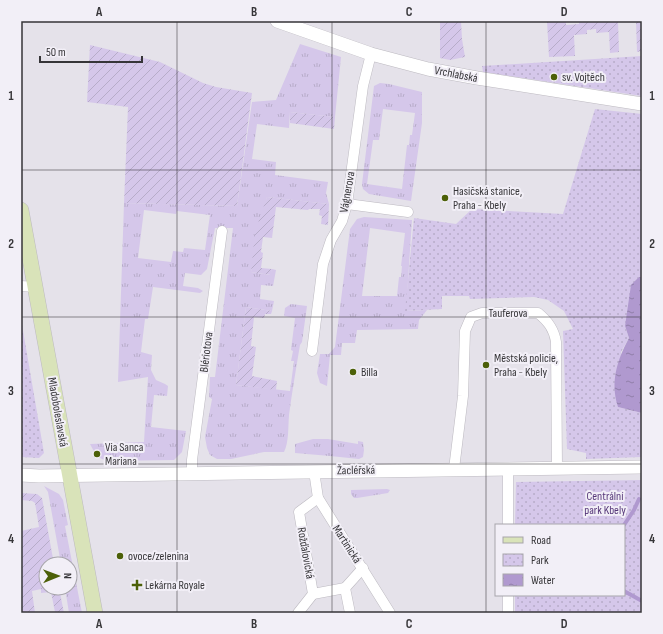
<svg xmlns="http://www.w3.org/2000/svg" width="663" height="634" font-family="'Sofia Sans Condensed',sans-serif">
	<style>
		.grass { fill: url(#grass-tufts); fill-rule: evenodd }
		.park { fill: url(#park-dots) }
		.garden { fill: url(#garden-furrows) }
		.water { fill: url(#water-ripples) }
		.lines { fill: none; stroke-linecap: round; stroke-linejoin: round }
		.stream { stroke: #b099cf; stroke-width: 4 }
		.minor-casing { stroke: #bdbac1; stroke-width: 11 }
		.tertiary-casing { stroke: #bdbac1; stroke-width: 14 }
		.secondary-casing { stroke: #bdbac1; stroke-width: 16 }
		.minor { stroke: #fff; stroke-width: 10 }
		.tertiary { stroke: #fff; stroke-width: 13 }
		.secondary { stroke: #d9e3b9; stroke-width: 15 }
		.grid { fill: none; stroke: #363538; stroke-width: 1; stroke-opacity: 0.55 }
		.poi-dot { fill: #4c6008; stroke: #f2eff7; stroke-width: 1.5 }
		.labels { text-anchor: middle; stroke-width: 4; stroke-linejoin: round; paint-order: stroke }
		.street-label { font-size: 12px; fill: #363538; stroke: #f2eff7 }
		.poi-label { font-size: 12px; fill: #363538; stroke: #f2eff7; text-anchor: start }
		.park-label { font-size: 12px; fill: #563779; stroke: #f2eff7 }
		.neatline { fill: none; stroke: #363538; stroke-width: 1.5 }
		.grid-label { font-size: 13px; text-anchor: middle; font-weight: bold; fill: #363538 }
	</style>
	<defs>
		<pattern id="grass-tufts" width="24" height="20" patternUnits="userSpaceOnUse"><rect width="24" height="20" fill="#d5c7ea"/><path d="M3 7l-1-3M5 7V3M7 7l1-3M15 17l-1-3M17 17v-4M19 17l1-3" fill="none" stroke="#b7acc9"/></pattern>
		<pattern id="park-dots" width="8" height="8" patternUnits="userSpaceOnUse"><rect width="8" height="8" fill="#d5c7ea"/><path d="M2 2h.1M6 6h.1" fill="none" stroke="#b7acc9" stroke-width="1.8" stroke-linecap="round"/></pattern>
		<pattern id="garden-furrows" width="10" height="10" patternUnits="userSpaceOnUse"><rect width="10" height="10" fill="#d5c7ea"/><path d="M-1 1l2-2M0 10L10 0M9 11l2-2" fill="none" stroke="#b7acc9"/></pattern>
		<pattern id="water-ripples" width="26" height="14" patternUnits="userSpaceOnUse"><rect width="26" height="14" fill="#b099cf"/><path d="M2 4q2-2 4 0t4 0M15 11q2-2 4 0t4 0" fill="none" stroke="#907ea9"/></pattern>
	</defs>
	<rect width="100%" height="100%" fill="#e5e2ea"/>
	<g class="grass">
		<path d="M300 44 341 57 335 117 290 112 289 128 257 124 252 159 276 162 275 175 328 182 326 193 329 204 267 197 251 272 270 275 272 269 276 270 273 286 261 285 260 299 274 301 272 311 246 307 236 385 290 391 294 361H291L293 351 291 350 295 318 284 316 285 308 291 304 307 306 302 342 300 345C296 369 292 392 289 415 288 427 289 442 284 452H264L231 459H217L210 455 207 448 205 437 212 399 209 397 210 377H215L233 228H215L207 269 201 275 185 273 183 286 198 288 203 291 200 293 153 287 148 319H145L141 352 152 355 151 370 156 380 165 384 168 386 167 396 154 395 151 427 186 431 182 452 174 460 109 461C98 459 95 454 90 444L144 442 148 377 118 382 124 203 237 206 252 102 276 100ZM144 210 176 214 177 211 210 215 205 250 184 248 183 252 173 251 171 262 138 258Z"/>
		<path d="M380 83 389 84 422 92V123L411 201 369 194 363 189 362 184 374 86ZM383 109 415 113 412 135H410L409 145H407L402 189 367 184 373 140H379Z"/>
		<path d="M364 217 412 220 406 311 427 310 419 320 418 329 357 330 355 343H342L341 355H330L327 386 320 383 317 373 320 354H329L335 347 350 229 357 219ZM370 228 405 233 401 266H402L401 277H399L397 296H362Z"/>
		<path d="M313 439H328L358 444V441L363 442 364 450 363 457 359 459 330 456 295 453V444Z"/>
		<path d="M44 486 59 494 63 500 68 525 65 526 82 613H69L65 588H70V564H61L48 492Z"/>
		<path d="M387 489 390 490 388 493 357 498H354L351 494V490Z"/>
	</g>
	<g class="park">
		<path d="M642 56V96L483 72 482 66Z"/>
		<path d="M595 109 642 114V277H639L625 326 629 338 621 352 618 407 642 413V457L586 459V453L567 449 563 331 573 329 564 311 548 300 534 297 470 299 469 296H442V309L405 311 414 218 456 224 472 209 563 214Z"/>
		<path d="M21 319 44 453 39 458 21 457Z"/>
		<path d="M642 480V613H515V595H624V525H515L516 482Z"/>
	</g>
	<g class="garden">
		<path d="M440 21H461L462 39 465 57 450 60 440 58Z"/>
		<path d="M547 21H566V25L579 24V21H618L619 52 610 53 609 32 596 33V29L587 30V34L574 35 575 56 549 57Z"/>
		<path d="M636 21H642V51L637 52Z"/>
		<path d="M90 45 160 62 203 83 216 87 252 93 237 206 124 203 128 107 87 102Z"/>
		<path d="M290 112 335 117 334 129 290 123Z"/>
		<path d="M267 197 329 204 328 225 321 224 322 216 319 215 320 209H309L308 210 276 207 272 238 263 237 261 252 263 253 261 268 272 269 271 275 251 272 255 232Z"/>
		<path d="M246 307 272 311 271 314H265L264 318 254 317 251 346 256 347 252 376 277 381 276 390 236 385Z"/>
		<path d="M21 493 37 494 42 498 54 564H46V588H59L64 613H48L55 612 51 592 41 593V589L32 591 35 613H21V531L39 527 35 503 32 501 21 500Z"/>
	</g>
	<path class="water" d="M639 277H642V413L618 407C610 382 617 360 629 338L625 326 631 285Z"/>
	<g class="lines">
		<g class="stream">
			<path d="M624 525 634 510 639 499"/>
			<path d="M624 591 642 601"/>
		</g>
		<defs>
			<g id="minor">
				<path d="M347 204 408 212"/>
				<path d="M21 286 35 287"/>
				<path d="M312 351 323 264 331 240 342 221 347 204 363 86 371 54"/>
				<path d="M454 469 463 396 465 331 471 317 482 313H538C548 321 554 329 556 342L557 468"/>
				<path d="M314 471 318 498 390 613"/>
				<path d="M192 473V460L222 231"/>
				<path d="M508 525V469"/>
				<path d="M313 594 345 588"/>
				<path d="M298 613 313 594 299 512 318 498"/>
				<path d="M350 613 345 588 363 568"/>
				<path d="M508 613V595"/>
			</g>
			<g id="tertiary">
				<path d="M277 21 371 54 428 69 477 78 642 104"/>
				<path d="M21 475 39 476 642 467"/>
			</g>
			<path id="secondary" d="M21 210 95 613"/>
		</defs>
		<use href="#minor" class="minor-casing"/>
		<use href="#tertiary" class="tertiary-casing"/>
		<use href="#secondary" class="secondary-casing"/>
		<use href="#minor" class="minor"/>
		<use href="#tertiary" class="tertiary"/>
		<use href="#secondary" class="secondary"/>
	</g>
	<path class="grid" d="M177 21V613M332 21V613M486 21V613M21 170H642M21 317H642M21 464H642"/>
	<g class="poi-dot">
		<circle cx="554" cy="77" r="4"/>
		<circle cx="445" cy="198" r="4"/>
		<circle cx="486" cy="365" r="4"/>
		<circle cx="353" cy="372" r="4"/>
		<circle cx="97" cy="454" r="4"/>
		<circle cx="120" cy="556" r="4"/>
		<path d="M135 579h4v4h4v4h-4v4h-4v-4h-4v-4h4z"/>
	</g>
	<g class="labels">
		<g class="street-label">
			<text transform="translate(456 74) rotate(11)" y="4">Vrchlabská</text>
			<text transform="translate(347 192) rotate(-80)" y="4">Vágnerova</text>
			<text x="508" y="317">Tauferova</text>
			<text transform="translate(206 352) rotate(-83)" y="4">Blériotova</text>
			<text transform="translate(58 412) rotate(80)" y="4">Mladoboleslavská</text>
			<text transform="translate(356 470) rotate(-1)" y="4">Žacléřská</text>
			<text transform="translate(347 544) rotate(57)" y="4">Martinická</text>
			<text transform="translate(306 553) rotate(80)" y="4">Rožďalovická</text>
		</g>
		<g class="poi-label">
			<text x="562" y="81">sv. Vojtěch</text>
			<text x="453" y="195">Hasičská stanice,<tspan x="453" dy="14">Praha - Kbely</tspan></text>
			<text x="494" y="362">Městská policie,<tspan x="494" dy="14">Praha - Kbely</tspan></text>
			<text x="361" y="376">Billa</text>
			<text x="105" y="451">Via Sanca<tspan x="105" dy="14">Mariana</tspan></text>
			<text x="128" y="560">ovoce/zelenina</text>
			<text x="145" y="589">Lekárna Royale</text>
		</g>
		<g class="park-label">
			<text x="605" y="500">Centrální<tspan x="605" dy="14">park Kbely</tspan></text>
		</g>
	</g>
	<rect width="663" height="634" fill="none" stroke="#f2eff7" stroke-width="44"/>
	<rect x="495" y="524" width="130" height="72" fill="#f2eff7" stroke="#a7a5ab"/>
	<rect x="503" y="537" width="20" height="6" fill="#d9e3b9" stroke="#a7a5ab"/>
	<text x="531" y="544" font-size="12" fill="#363538">Road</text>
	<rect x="503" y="554" width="20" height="12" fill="url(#park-dots)" stroke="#a7a5ab"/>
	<text x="531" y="564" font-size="12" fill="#363538">Park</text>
	<rect x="503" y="574" width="20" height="12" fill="url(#water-ripples)" stroke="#a7a5ab"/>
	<text x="531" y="584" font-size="12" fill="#363538">Water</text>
	<g transform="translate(58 576) rotate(89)"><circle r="19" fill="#f2eff7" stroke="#a7a5ab"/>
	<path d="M0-3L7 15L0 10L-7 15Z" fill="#4c6008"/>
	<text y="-6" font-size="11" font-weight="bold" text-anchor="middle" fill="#363538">N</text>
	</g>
	<path d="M40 56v6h102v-6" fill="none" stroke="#363538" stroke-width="2"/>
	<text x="46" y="56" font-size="12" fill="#363538" stroke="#f2eff7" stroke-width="3" paint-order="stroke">50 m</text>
	<rect x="22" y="22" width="619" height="590" class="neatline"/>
	<g class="grid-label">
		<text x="99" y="16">A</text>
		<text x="254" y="16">B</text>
		<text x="409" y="16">C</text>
		<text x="564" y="16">D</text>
		<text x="11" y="100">1</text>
		<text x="652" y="100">1</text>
		<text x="11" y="248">2</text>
		<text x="652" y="248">2</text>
		<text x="11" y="395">3</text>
		<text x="652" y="395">3</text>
		<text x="11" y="543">4</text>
		<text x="652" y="543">4</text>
		<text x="99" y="628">A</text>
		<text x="254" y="628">B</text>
		<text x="409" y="628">C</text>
		<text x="564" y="628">D</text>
	</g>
</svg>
